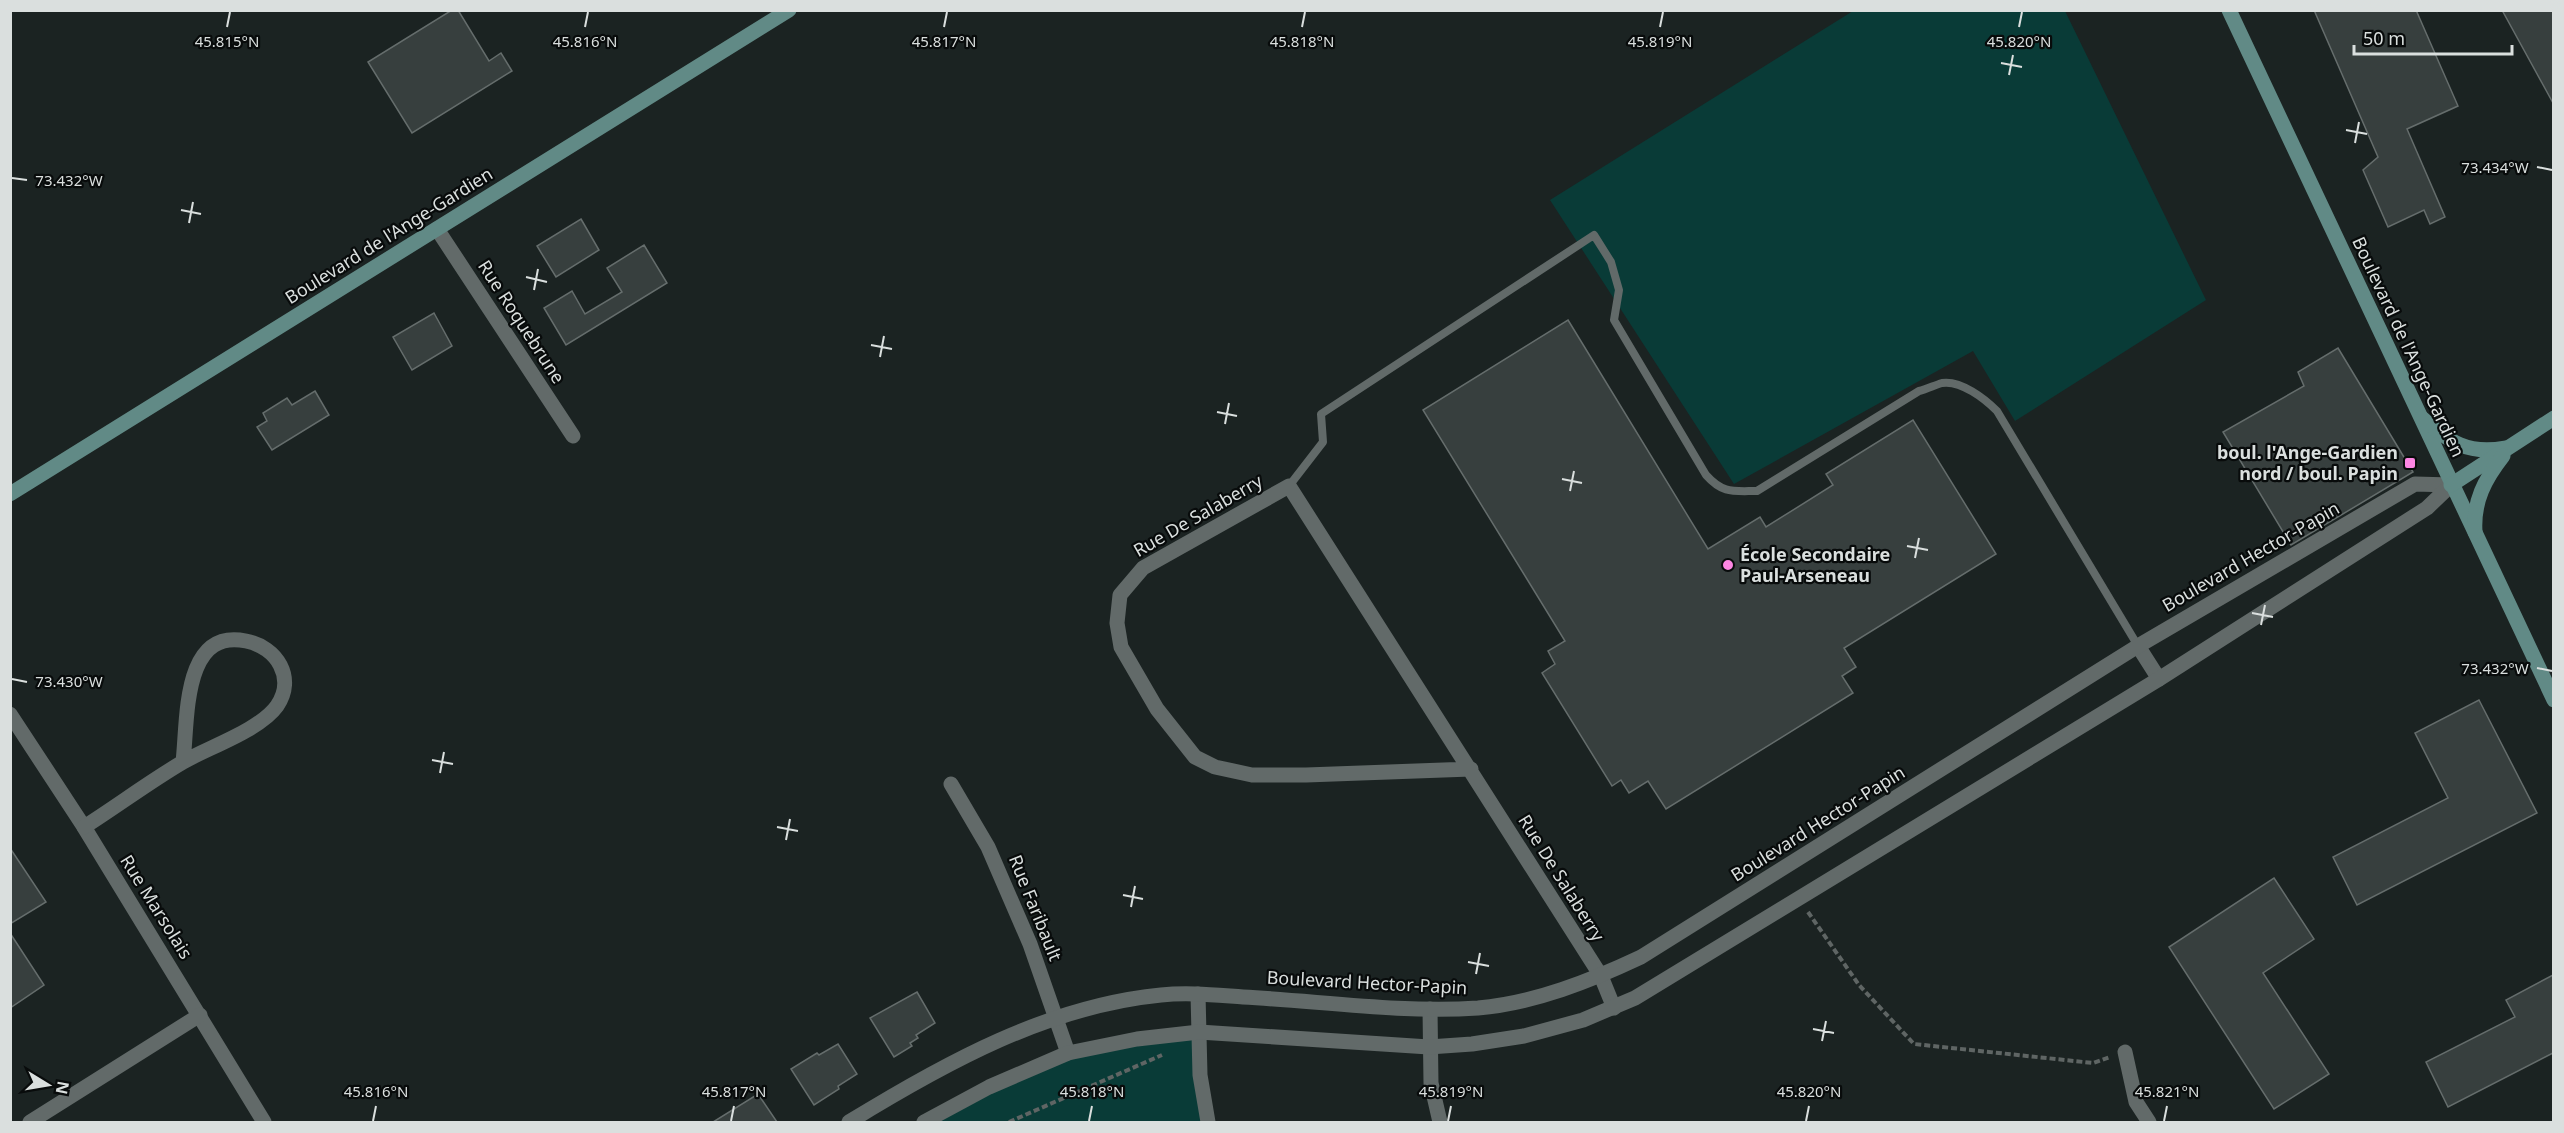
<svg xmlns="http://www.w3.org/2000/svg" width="2564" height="1133" font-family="'Noto Sans',sans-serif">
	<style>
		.green { fill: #093b37 }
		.building { fill: #373f3e; stroke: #656d6c; stroke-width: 1.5 }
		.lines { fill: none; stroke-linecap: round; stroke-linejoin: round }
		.path { stroke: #5f6564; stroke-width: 4; stroke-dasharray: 6 3; stroke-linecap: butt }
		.service { stroke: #626a69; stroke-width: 8 }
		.minor { stroke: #626a69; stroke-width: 15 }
		.secondary { stroke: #618a86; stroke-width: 15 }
		.ticks { fill: none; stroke: #dadfde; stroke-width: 2 }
		.poi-dot { fill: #fd86e3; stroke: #080b0b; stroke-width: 2 }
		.labels { text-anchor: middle; stroke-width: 4.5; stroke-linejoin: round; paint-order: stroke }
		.street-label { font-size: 18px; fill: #dadfde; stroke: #080b0b }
		.poi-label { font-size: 18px; font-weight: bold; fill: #dadfde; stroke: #080b0b; text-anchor: end }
		.ticks-label { font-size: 15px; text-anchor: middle; fill: #dadfde; stroke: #080b0b; stroke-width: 4.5; stroke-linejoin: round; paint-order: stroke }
	</style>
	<rect width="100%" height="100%" fill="#1b2322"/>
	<g class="green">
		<path d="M1853 11H2065L2206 300 2015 421 1973 351 1734 484 1550 200Z"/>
		<path d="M1199 1032 1208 1122H924L1068 1053Z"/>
	</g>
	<g class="building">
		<path d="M452 10H458L489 61 501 53 512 71 412 133 368 62Z"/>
		<path d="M2314 10H2416L2458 106 2407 129 2445 217 2430 224 2424 210 2388 227 2363 170 2378 157Z"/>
		<path d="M2502 10H2553V103Z"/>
		<path d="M581 219 599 250 556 277 537 246Z"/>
		<path d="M644 245 667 283 566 345 544 308 572 291 585 314 622 292 607 268Z"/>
		<path d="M434 313 452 346 412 370 393 337Z"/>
		<path d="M1568 320 1708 549 1760 517 1766 527 1833 485 1826 474 1913 420 1996 554 1844 648 1856 667 1842 676 1853 693 1666 809 1648 781 1629 793 1621 780 1612 786 1542 673 1555 664 1548 651 1565 641 1423 410Z"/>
		<path d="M2338 348 2413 472 2291 545 2223 432 2304 386 2298 372Z"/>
		<path d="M315 391 329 415 272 450 257 427 267 421 263 413 287 398 292 405Z"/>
		<path d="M2479 700 2537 813 2357 905 2333 857 2448 798 2415 733Z"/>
		<path d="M10 848 46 902 10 924Z"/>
		<path d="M2274 878 2314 939 2263 973 2329 1074 2274 1109 2169 947Z"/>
		<path d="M10 933 44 985 10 1008Z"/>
		<path d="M2553 975V1053L2448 1107 2426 1062 2515 1017 2506 1000Z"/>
		<path d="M917 992 935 1023 916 1035 918 1038 910 1043 912 1046 894 1057 870 1018Z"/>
		<path d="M838 1044 857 1074 838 1086 839 1089 814 1105 791 1069 817 1053 819 1055Z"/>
		<path d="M758 1094 777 1122H713Z"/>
	</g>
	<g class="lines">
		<g class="path">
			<path d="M1808 912 1859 985 1914 1044 2093 1063 2110 1057"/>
			<path d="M1009 1122 1162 1055"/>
		</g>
		<path class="service" d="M1289 486 1323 442 1321 414 1594 235 1611 262 1619 290 1614 320 1706 475C1723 494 1733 491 1757 491L1919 391C1927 389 1935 385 1942 383 1961 380 1985 399 1997 411L2138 646"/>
		<g class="minor">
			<path d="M437 229 573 436"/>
			<path d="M2138 646 2159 679"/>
			<path d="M10 714 84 827 264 1122"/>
			<path d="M1471 769 1306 775H1252L1215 767 1195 757 1157 709 1121 647 1117 623 1120 595 1143 568 1289 486 1601 976 1614 1008"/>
			<path d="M951 784 988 847 1030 944 1068 1053"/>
			<path d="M84 827C117 806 149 782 183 762 209 747 260 730 277 706 296 678 277 647 246 641 182 628 188 719 183 762"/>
			<path d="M1198 994 1200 1075 1208 1122"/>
			<path d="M1430 1009 1431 1083 1440 1122"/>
			<path d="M2125 1052 2136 1102 2149 1122"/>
			<path d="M30 1122 200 1015"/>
			<path d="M849 1122C945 1063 1048 1006 1161 995 1188 992 1215 995 1243 997 1320 1001 1400 1013 1478 1008 1535 1003 1590 981 1641 957L2138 646 2415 484 2451 485"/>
			<path d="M924 1122 989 1087 1068 1053 1137 1039 1199 1032 1429 1047 1472 1044 1524 1036 1583 1020 1635 998 2159 679 2427 508 2451 485"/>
		</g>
		<g class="secondary">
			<path d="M2229 10 2554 700"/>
			<path d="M2422 418C2449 442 2468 455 2505 448"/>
			<path d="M2451 485 2554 418"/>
			<path d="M10 494 789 10"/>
			<path d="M2475 532C2473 501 2485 479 2503 456"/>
		</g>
	</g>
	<path class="ticks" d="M227 27 230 12M585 27 588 12M944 27 947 12M1302 27 1305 12M1660 27 1663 12M2019 27 2022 12M2001 63 2022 67M2009 75 2013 55M2346 130 2367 134M2355 143 2359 122M2537 167 2552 170M12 178 27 180M181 210 201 214M189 223 193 202M526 277 547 282M534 290 538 269M871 345 892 349M880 357 884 336M1217 412 1237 416M1225 424 1229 403M1562 479 1582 483M1570 491 1574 471M1907 546 1928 550M1915 558 1919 538M2252 613 2273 617M2261 625 2265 605M2537 668 2552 671M12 679 27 682M432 760 453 764M440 773 444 752M777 827 798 831M786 840 790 819M1123 895 1143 899M1131 907 1135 886M1468 962 1489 966M1476 974 1480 953M1813 1029 1834 1033M1822 1041 1826 1021M373 1121 376 1106M731 1121 734 1106M1089 1121 1092 1106M1448 1121 1451 1106M1806 1121 1809 1106M2164 1121 2167 1106"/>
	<g class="poi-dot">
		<rect x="2404" y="457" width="12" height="12" rx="3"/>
		<circle cx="1728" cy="565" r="6"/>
	</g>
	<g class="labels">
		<g class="street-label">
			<text transform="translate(389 236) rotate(-32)" y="6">Boulevard de l'Ange-Gardien</text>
			<text transform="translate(521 322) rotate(57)" y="6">Rue Roquebrune</text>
			<text transform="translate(2408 347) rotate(65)" y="6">Boulevard de l'Ange-Gardien</text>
			<text transform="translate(1198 516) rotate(-30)" y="6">Rue De Salaberry</text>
			<text transform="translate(2251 557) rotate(-30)" y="6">Boulevard Hector-Papin</text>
			<text transform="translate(1818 824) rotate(-32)" y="6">Boulevard Hector-Papin</text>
			<text transform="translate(1561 878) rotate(58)" y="6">Rue De Salaberry</text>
			<text transform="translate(156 907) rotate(58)" y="6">Rue Marsolais</text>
			<text transform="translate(1035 908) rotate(68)" y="6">Rue Faribault</text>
			<text transform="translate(1367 983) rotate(3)" y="6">Boulevard Hector-Papin</text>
		</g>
		<g class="poi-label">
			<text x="2398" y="459">boul. l'Ange-Gardien<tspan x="2398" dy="21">nord / boul. Papin</tspan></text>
			<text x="1740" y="561" text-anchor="start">École Secondaire<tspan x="1740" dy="21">Paul-Arseneau</tspan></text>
		</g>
	</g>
	<g class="ticks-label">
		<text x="227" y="47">45.815°N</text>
		<text x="585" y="47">45.816°N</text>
		<text x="944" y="47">45.817°N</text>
		<text x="1302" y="47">45.818°N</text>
		<text x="1660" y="47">45.819°N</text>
		<text x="2019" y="47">45.820°N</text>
		<text x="2495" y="173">73.434°W</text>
		<text x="69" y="186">73.432°W</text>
		<text x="2495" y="674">73.432°W</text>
		<text x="69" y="687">73.430°W</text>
		<text x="376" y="1097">45.816°N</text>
		<text x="734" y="1097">45.817°N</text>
		<text x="1092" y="1097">45.818°N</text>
		<text x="1451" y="1097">45.819°N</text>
		<text x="1809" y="1097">45.820°N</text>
		<text x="2167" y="1097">45.821°N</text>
	</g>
	<rect width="2564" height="1133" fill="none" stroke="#dadfde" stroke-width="24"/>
	<g transform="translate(48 1085) rotate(101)" stroke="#080b0b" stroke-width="4.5" paint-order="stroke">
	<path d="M0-4.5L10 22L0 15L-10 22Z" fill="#dadfde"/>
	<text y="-9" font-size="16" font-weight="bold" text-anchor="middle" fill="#dadfde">N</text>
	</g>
	<path d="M2354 45v9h158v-9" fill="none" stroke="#dadfde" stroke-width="3"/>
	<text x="2363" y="45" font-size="18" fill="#dadfde" stroke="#080b0b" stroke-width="4.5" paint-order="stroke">50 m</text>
</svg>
